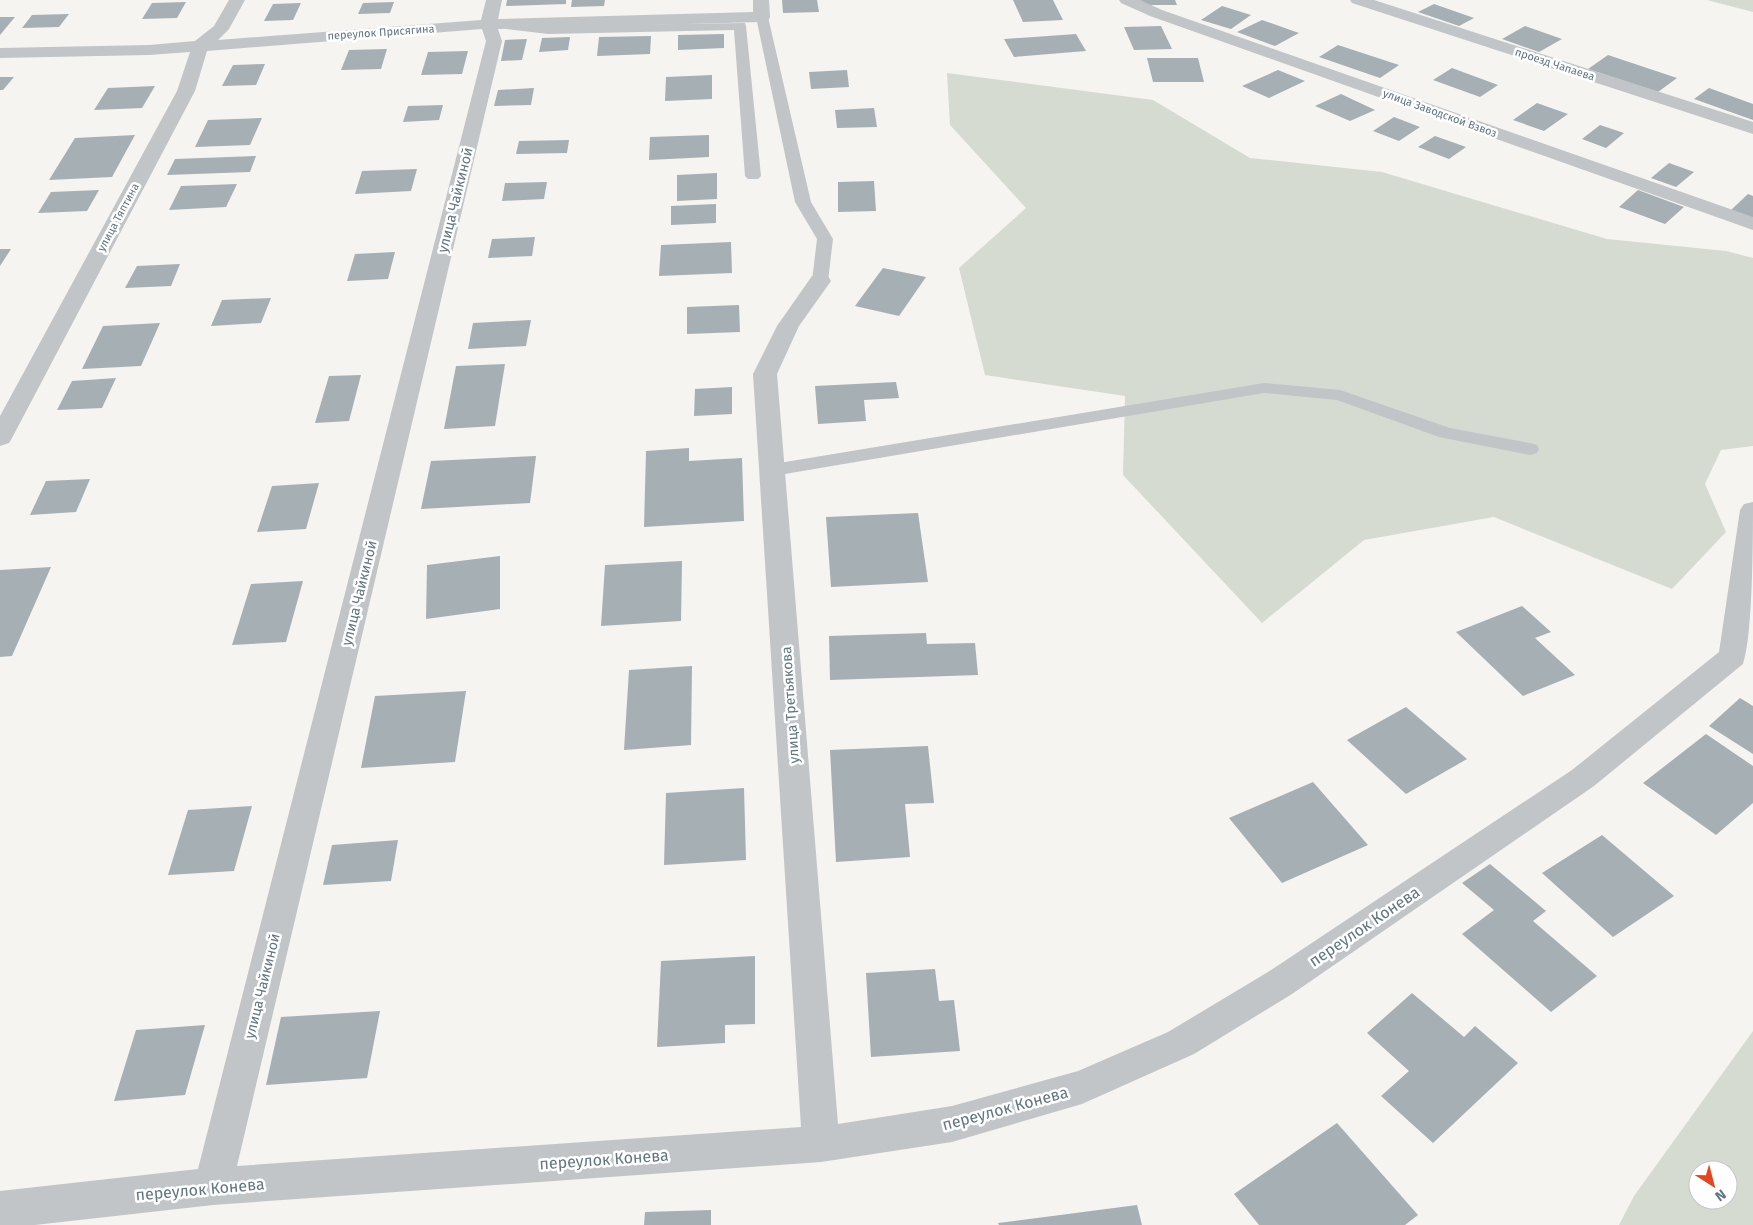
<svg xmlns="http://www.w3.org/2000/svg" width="1753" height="1225" font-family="'Fira Sans',sans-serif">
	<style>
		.green { fill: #d6dbd1; fill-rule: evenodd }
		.building { fill: #a6afb4 }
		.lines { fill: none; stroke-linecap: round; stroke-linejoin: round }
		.lane { fill: #c1c5c8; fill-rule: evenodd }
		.street { fill: #c1c5c8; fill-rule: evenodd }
		.labels { text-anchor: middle; stroke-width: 5; stroke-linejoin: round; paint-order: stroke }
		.far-street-label { font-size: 11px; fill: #637582; stroke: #fff }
		.street-label { font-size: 14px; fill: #637582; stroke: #fff }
		.near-street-label { font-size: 16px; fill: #637582; stroke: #fff }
	</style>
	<rect width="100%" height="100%" fill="#f5f4f0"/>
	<g class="green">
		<path d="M1707 0H1753V12Z"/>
		<path d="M947 73 1153 100 1250 158 1382 172 1607 239 1726 251 1753 258V446L1721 450 1705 484 1726 532 1672 589 1494 517 1364 540 1262 623 1123 475 1125 396 985 375 959 268 1026 208 950 125Z"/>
		<path d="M1753 1031V1225H1619L1634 1196ZM1698 1170H1728V1200H1698Z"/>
	</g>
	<g class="building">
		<path d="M507 0H566V4L506 6Z"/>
		<path d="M572 0H605L604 6 571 7Z"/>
		<path d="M782 0H817L819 12 783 13Z"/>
		<path d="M1013 0H1053L1063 20 1023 22Z"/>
		<path d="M1140 0H1175L1177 5H1142Z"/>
		<path d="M186 2 177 18 142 19 152 3Z"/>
		<path d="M394 2 390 13 358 14 363 3Z"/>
		<path d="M301 3 293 20 264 21 273 4Z"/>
		<path d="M1434 4 1474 18 1459 26 1418 12Z"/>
		<path d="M1222 6 1251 15 1231 29 1201 20Z"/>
		<path d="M69 14 59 27 22 28 32 15Z"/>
		<path d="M0 17H15L0 35Z"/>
		<path d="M1262 20 1299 33 1275 46 1237 32Z"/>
		<path d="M1161 26 1172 49 1134 50 1124 27Z"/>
		<path d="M1525 26 1562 39 1539 52 1502 39Z"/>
		<path d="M724 34V48L678 50V35Z"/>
		<path d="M1076 34 1086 51 1014 57 1004 39Z"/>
		<path d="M651 36 650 54 597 56 599 37Z"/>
		<path d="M570 37 568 50 539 52 542 38Z"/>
		<path d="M527 39 522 60 501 61 505 40Z"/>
		<path d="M1338 45 1399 65 1380 78 1319 57Z"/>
		<path d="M387 49 381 69 341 70 349 50Z"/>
		<path d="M468 51 462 74 421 75 428 52Z"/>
		<path d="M1608 55 1677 78 1658 92 1588 69Z"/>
		<path d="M1147 58H1198L1204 82H1153Z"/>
		<path d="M265 64 256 85 222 86 233 65Z"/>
		<path d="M1452 68 1498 85 1480 97 1433 80Z"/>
		<path d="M847 70 849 87 811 89 809 72Z"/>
		<path d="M1278 70 1305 81 1269 98 1242 86Z"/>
		<path d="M712 75V99L665 101 666 77Z"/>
		<path d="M0 77H14L3 90H0Z"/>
		<path d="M155 86 142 108 94 110 108 88Z"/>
		<path d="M534 88 531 105 494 106 498 90Z"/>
		<path d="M1709 88 1753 104V120L1694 99Z"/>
		<path d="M1341 94 1375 110 1350 121 1315 106Z"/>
		<path d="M1537 103 1568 114 1544 131 1513 120Z"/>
		<path d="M443 105 439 120 403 122 408 106Z"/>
		<path d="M874 108 877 127 837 128 835 110Z"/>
		<path d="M1394 117 1420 127 1399 141 1373 131Z"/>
		<path d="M262 118 250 145 195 147 208 120Z"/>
		<path d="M1600 125 1624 133 1606 148 1582 139Z"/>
		<path d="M135 135 112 177 49 180 75 138Z"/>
		<path d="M709 135V157L649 160 650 137Z"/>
		<path d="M1435 136 1466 147 1449 159 1418 147Z"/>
		<path d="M569 140 567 153 516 154 519 141Z"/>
		<path d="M256 156 250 172 167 175 175 159Z"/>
		<path d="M1669 163 1694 172 1676 187 1651 178Z"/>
		<path d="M417 169 411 191 355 194 362 171Z"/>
		<path d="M717 173V199L677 201V175Z"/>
		<path d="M874 181 876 211 838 212V182Z"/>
		<path d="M547 182 544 199 502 201 505 183Z"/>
		<path d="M237 184 226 207 169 210 181 186Z"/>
		<path d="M99 190 87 211 38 213 51 192Z"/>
		<path d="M1638 190 1684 207 1665 224 1619 207Z"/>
		<path d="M1748 194 1753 196V218L1731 210Z"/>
		<path d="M716 204V223L671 225V206Z"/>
		<path d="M535 237 532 256 488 258 492 239Z"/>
		<path d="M731 242 732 273 659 276 661 245Z"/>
		<path d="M0 249H11L0 266Z"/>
		<path d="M395 252 388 279 347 281 355 254Z"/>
		<path d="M180 264 171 286 125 288 137 266Z"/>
		<path d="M883 268 926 277 899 316 855 306Z"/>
		<path d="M271 298 261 323 211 326 222 300Z"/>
		<path d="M739 305 740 332 687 334V307Z"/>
		<path d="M531 320 526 346 468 349 473 323Z"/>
		<path d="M160 323 141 366 82 369 103 326Z"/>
		<path d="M505 364 495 426 444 429 456 366Z"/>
		<path d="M361 375 349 421 315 423 329 376Z"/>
		<path d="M116 378 102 408 57 410 72 381Z"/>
		<path d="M896 382 899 398 864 400 866 421 818 424 815 386Z"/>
		<path d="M732 387V414L694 416 695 389Z"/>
		<path d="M689 448V461L742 458 744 521 644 527 646 451Z"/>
		<path d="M536 456 530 503 421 509 431 461Z"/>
		<path d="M90 479 76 512 30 515 46 481Z"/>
		<path d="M319 483 306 529 257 532 272 486Z"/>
		<path d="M918 513 928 582 831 587 826 517Z"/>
		<path d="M500 556V609L426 619 427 565Z"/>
		<path d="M682 561 681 621 601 626 605 565Z"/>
		<path d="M51 567 12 656 0 657V570Z"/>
		<path d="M303 581 286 642 232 645 251 584Z"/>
		<path d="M1522 606 1551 632 1535 638 1575 675 1523 696 1456 632Z"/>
		<path d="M926 633 927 644 975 643 978 675 830 680 829 636Z"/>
		<path d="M692 666 691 745 624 750 629 670Z"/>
		<path d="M466 691 455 762 361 768 375 696Z"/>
		<path d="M1740 698 1753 706V754L1709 726Z"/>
		<path d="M1406 707 1467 759 1406 794 1347 740Z"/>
		<path d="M1706 734 1753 766V803L1716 835 1643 783Z"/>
		<path d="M928 746 934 803 905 804 910 857 836 862 830 750Z"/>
		<path d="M1313 782 1368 845 1282 883 1229 818Z"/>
		<path d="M744 788 746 860 664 865 666 793Z"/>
		<path d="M252 806 234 871 168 875 188 810Z"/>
		<path d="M1602 835 1674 896 1613 937 1542 873Z"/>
		<path d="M398 840 391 881 323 885 332 845Z"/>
		<path d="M1490 864 1546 911 1533 921 1597 976 1551 1012 1462 934 1494 910 1462 883Z"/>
		<path d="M755 956V1024L725 1025V1043L657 1047 661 961Z"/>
		<path d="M935 969 939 1001 954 1000 960 1051 871 1057 866 973Z"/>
		<path d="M1412 993 1464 1037 1475 1026 1518 1063 1433 1143 1381 1096 1409 1071 1367 1033Z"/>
		<path d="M380 1011 367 1078 266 1085 281 1017Z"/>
		<path d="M205 1025 185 1095 114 1101 136 1030Z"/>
		<path d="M1337 1123 1418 1215 1405 1225H1259L1234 1194Z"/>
		<path d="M1137 1205 1142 1225H999L998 1223Z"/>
		<path d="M711 1210V1225H644L645 1212Z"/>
	</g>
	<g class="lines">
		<g class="lane">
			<path d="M762 13 768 17 811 202 833 239 828 281 826 285H814L812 281 817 239 795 202 756 17Z"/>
			<path d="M503 21 548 26 745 23 746 26 761 176 758 179H748L745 176 734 30 548 34 498 28 497 25Z"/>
			<path d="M1264 383 1340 390 1450 428 1530 443 1537 445 1539 449 1537 453 1530 455 1439 437 1337 400 1264 393 773 476 766 474 763 470 766 466 773 464Z"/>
		</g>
		<g class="street">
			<path d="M229 0H245L229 29 218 40 481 20 486 0H502L498 19 753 12V0H769L770 17 768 21 762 22 498 29 502 41 237 1166 801 1127 753 374 777 326 812 276 820 275 828 276 831 281 799 326 777 374 838 1124 952 1106 1078 1071 1168 1032 1268 972 1572 770 1719 652 1740 510 1744 504 1753 502C1753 538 1753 636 1743 664L1594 786 1292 994 1194 1054 1082 1104 952 1142 821 1162 213 1205 35 1225H0V1191L198 1169 486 41 482 29 207 51 195 91 12 438 9 443 0 446V416L177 91 190 52 149 55 0 58V48L149 45 195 41 214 26Z"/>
			<path d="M1119 0H1140L1162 10 1753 217V230L1150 16 1121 3Z"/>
			<path d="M1350 0H1374L1753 122V134L1352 3Z"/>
		</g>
	</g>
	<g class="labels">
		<g class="far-street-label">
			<text transform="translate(381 32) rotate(-4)" y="4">переулок Присягина</text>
			<text transform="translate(1555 64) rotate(18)" y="4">проезд Чапаева</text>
			<text transform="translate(1440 113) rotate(20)" y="4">улица Заводской Взвоз</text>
			<text transform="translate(118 217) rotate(-62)" y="4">улица Тяптина</text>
		</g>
		<g class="street-label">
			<text transform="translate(455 200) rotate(-76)" y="5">улица Чайкиной</text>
			<text transform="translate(359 593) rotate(-76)" y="5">улица Чайкиной</text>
			<text transform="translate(790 705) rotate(-94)" y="5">улица Третьякова</text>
			<text transform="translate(262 986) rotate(-76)" y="5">улица Чайкиной</text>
		</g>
		<g class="near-street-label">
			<text transform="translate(1364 926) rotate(-34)" y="6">переулок Конева</text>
			<text transform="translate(1005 1108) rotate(-15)" y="6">переулок Конева</text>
			<text transform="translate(604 1159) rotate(-4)" y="6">переулок Конева</text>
			<text transform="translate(200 1189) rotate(-5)" y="6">переулок Конева</text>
		</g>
	</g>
	<g transform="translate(1713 1185) rotate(144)"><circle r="24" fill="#ffffff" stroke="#c1c8cd"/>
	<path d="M0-4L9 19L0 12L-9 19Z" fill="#e34622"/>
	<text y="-8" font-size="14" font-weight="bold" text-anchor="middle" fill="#637582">N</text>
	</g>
</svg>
